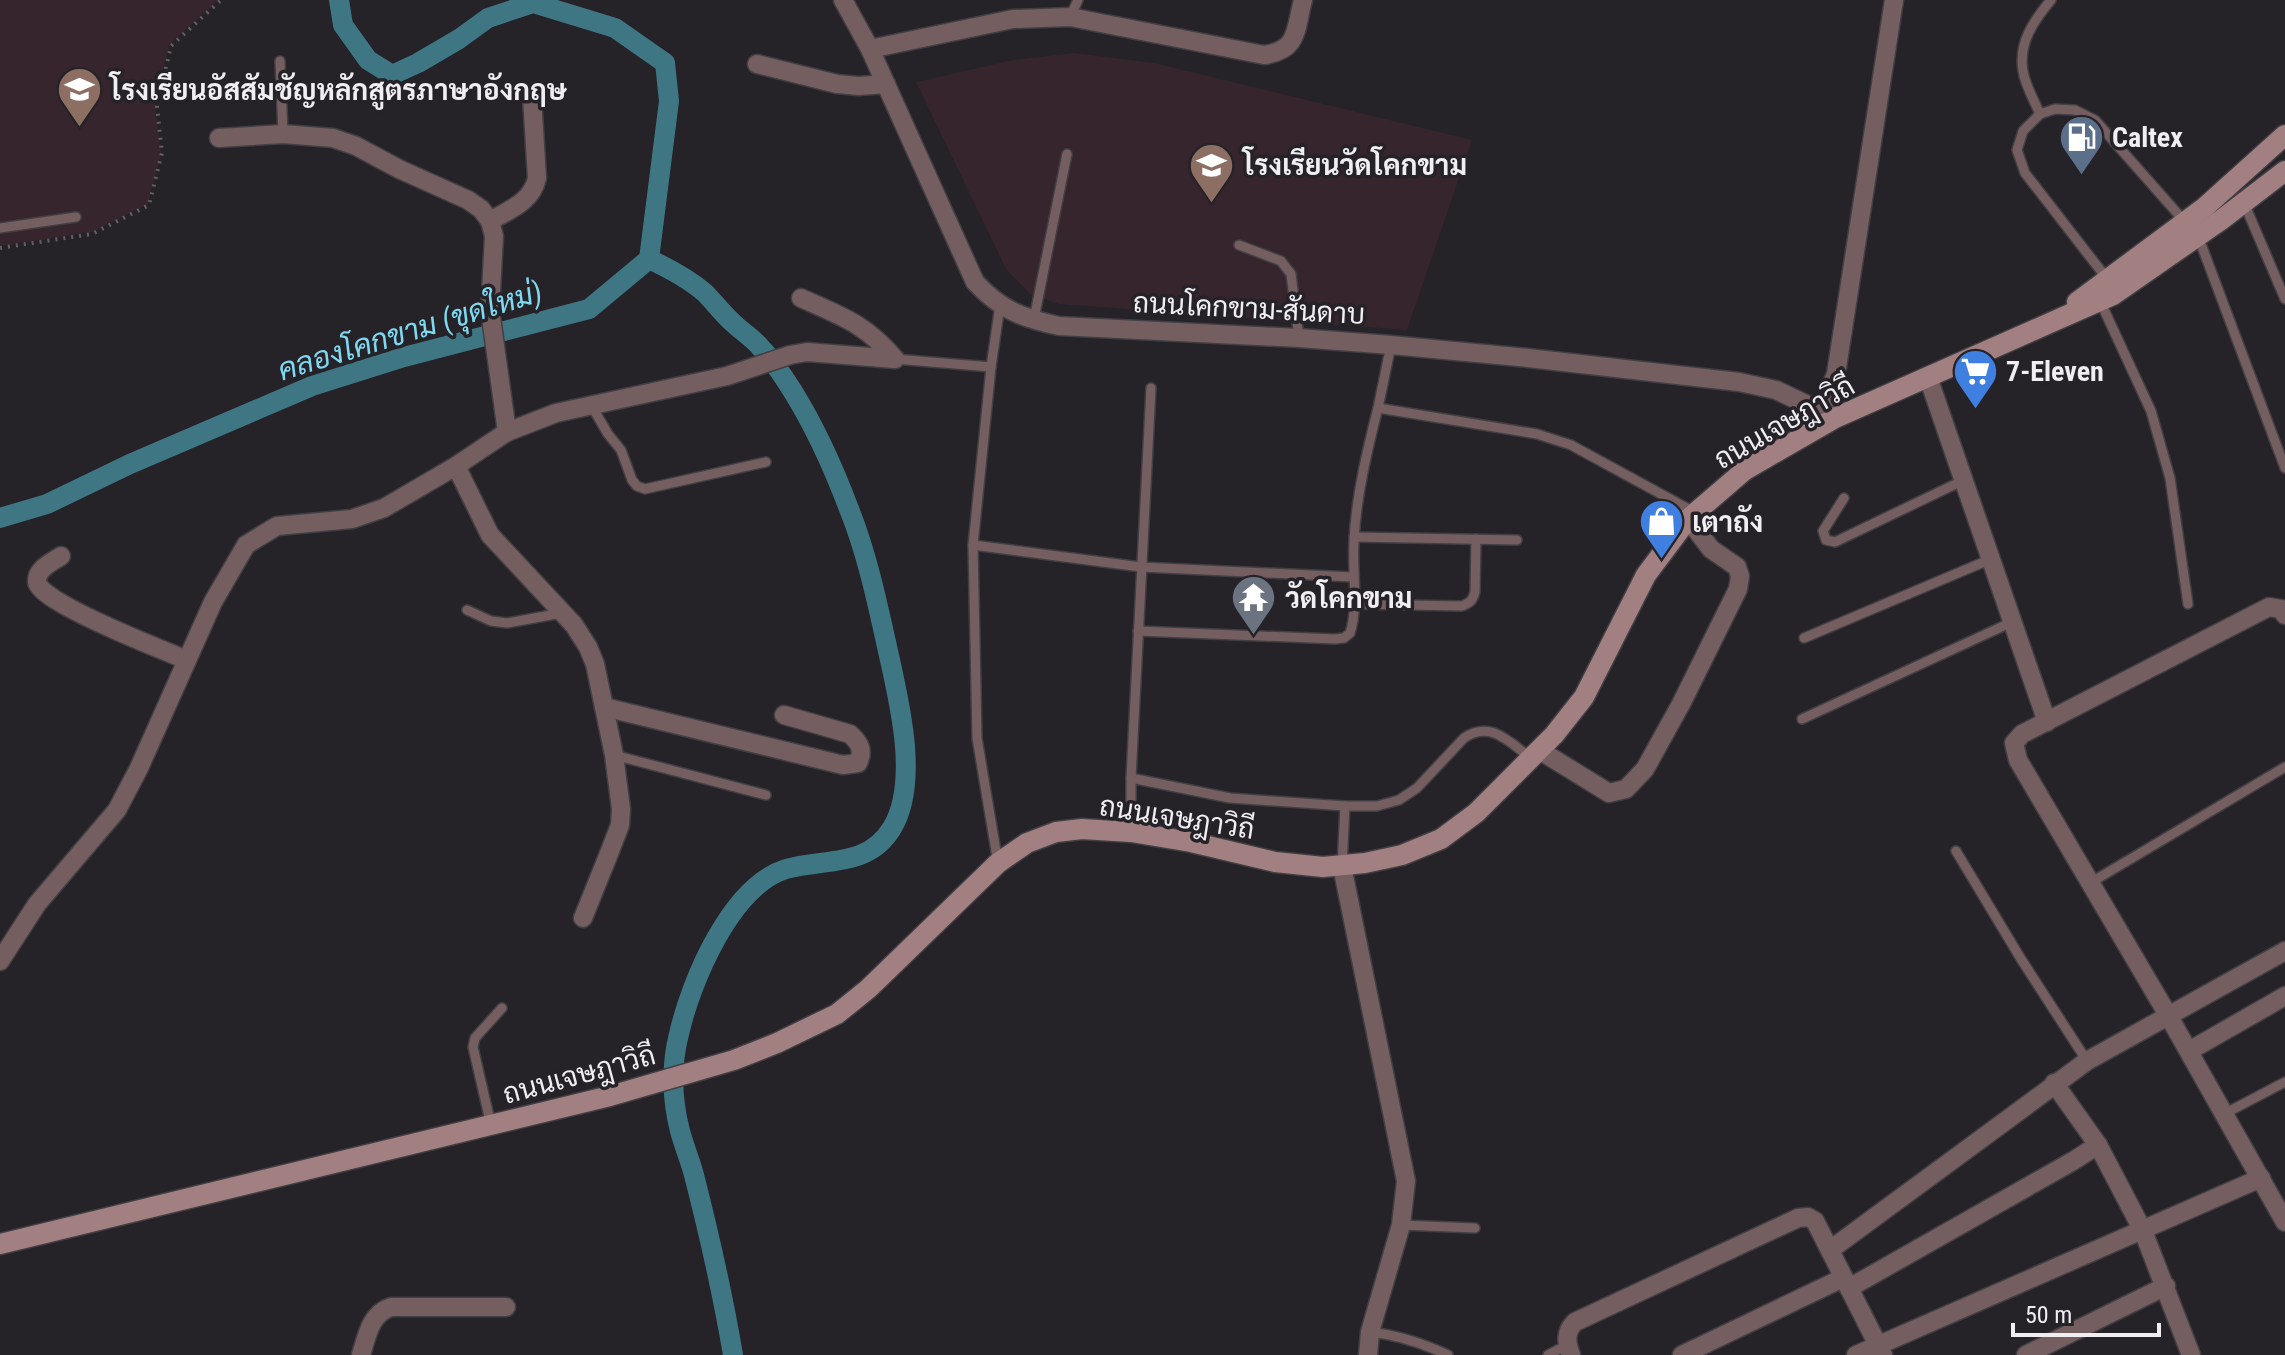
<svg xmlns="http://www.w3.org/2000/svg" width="2285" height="1355" font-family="'Roboto Condensed',Sarabun,sans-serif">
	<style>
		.education { fill: #36252d }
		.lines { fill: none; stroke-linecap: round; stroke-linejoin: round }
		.canal { stroke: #3e7684; stroke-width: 20 }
		.lane-casing { stroke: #423f44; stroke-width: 12 }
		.street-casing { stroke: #423f44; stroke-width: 21 }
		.secondary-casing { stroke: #423f44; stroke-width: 23 }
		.path { stroke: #636065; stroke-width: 4; stroke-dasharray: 2 6; stroke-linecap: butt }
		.lane { stroke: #745e5f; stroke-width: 9 }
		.street { stroke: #745e5f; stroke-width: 18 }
		.secondary { stroke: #a28081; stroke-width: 20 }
		.labels { text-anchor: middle; stroke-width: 7; stroke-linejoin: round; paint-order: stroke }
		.poi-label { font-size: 28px; font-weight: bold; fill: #f1eef3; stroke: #252228; text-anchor: start }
		.street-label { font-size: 28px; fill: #f1eef3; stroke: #252228 }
		.water-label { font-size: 30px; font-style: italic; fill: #7ed9f1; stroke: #252228 }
	</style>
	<rect width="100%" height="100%" fill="#252228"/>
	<g class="education">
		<path d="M0 0H218L169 45 155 105 161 153 148 204 92 232 0 246Z"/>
		<path d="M1074 53 1154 63 1472 140 1407 330 1059 304 1030 294 1006 269 916 82 1013 60Z"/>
	</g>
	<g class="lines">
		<g class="canal">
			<path d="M339 0 343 25 368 60 392 75 418 63 459 39 488 18 533 3 615 28 665 63 669 101 649 259"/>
			<path d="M649 259C668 268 689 279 705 293 714 302 722 313 732 322 741 331 753 338 761 348 773 360 783 376 792 390 815 427 834 469 849 509 866 551 876 597 886 642 897 693 921 780 892 828 868 868 825 858 786 869 731 886 691 981 679 1034 671 1065 672 1100 680 1131 684 1146 690 1160 694 1175 709 1234 723 1295 733 1355"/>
			<path d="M0 518 47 504 130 464 312 386 404 357 589 309 649 259"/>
		</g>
		<defs>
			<g id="lane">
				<path d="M1070 17 1078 0"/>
				<path d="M280 61 283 134"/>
				<path d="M2040 114C2034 100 2025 85 2023 71 2018 43 2034 20 2051 0"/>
				<path d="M2244 203 2285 299"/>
				<path d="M0 228 76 217"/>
				<path d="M2198 236 2285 468"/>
				<path d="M1239 245 1281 261 1291 274 1299 338"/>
				<path d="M2108 280 2025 173 2017 150 2023 131 2040 114 2055 109 2075 110 2095 120 2185 222"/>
				<path d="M2100 301 2151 411 2170 478 2188 604"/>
				<path d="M1034 319 1067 154"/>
				<path d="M895 359 991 367"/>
				<path d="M591 405 608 434 621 450 632 480 637 486 645 489 766 462"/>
				<path d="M1378 408 1391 345"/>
				<path d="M1844 498 1823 531 1826 540 1835 542 1964 480"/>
				<path d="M1354 537 1517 540"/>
				<path d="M973 545 1141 567 1353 577"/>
				<path d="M1353 604 1462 606C1470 603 1473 600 1475 592L1476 539"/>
				<path d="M467 610 491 621 507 623 562 613"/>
				<path d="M1138 631 1335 639 1344 638 1350 633C1359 605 1352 571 1354 541 1356 497 1367 451 1378 408L1537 434 1571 445 1694 512"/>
				<path d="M1804 638 1991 559"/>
				<path d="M1802 719 2012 622"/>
				<path d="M614 755 766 795"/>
				<path d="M1131 778 1230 798 1345 806H1377L1399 800 1417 788 1464 738C1491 720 1509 742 1531 758"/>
				<path d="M1131 832V778L1151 388"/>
				<path d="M1956 851 2021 959 2087 1061"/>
				<path d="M998 863 977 738 973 545 991 367 1000 305"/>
				<path d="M1342 866 1345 806"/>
				<path d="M2090 883 2285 767"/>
				<path d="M2224 1114 2285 1082"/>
				<path d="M491 1125 473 1047 475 1038 502 1008"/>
				<path d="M1401 1225 1475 1228"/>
				<path d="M1370 1332C1398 1335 1422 1343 1448 1355"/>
				<path d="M1548 1355 1567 1345"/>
			</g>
			<g id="street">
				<path d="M843 0 870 49 975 282C1001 310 1022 318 1059 326L1299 338 1391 345 1528 358 1739 382 1776 390 1835 418"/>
				<path d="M870 49 1013 19 1070 17 1264 55C1299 50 1295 30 1303 0"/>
				<path d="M757 64 837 84 859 86 886 84"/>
				<path d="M219 138 283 134 333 138 356 146 399 169 468 200 481 209 490 221 494 236 490 310 507 432"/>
				<path d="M490 221C509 210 532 202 537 178L532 97"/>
				<path d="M801 298C841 316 866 324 895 359"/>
				<path d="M1928 377 2047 722"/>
				<path d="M1821 410 1836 374 1894 0"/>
				<path d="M456 466 490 535 574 625 588 647 595 664 614 755 621 809 620 825 610 851 583 918"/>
				<path d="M61 556C52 562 36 569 37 582 39 602 165 651 187 660"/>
				<path d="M2285 615 2281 609 2269 607 2022 734 2014 743 2018 760 2168 1015 2285 1222"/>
				<path d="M604 707 843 765 858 763C864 751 860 743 850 734L784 715"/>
				<path d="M1539 750 1609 793 1626 789 1645 769 1681 704 1738 589 1740 576 1737 567 1711 549 1688 519"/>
				<path d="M1342 866 1406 1181 1401 1225 1370 1332 1368 1355"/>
				<path d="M0 961 37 904 117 810 139 768 213 602 246 545 262 535 277 526 352 519 384 508 456 466 507 432 556 413 727 376 790 355 807 352 895 359"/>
				<path d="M2189 1051 2285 996"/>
				<path d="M2054 1083 2098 1145 2143 1231 2191 1355"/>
				<path d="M1830 1250 2087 1061 2285 951"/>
				<path d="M1849 1288 2073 1161 2098 1145"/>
				<path d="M361 1355C367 1336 370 1314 391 1307H506"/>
				<path d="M1571 1355C1566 1342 1565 1332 1575 1322L1798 1218 1808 1217 1815 1221 1883 1355"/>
				<path d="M1682 1355 1843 1278"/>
				<path d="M1856 1355 2261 1178"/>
				<path d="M2026 1355 2166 1286"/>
			</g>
			<g id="secondary">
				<path d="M2077 302 2205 207 2285 135"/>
				<path d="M0 1244 610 1096 734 1060 777 1043 837 1014 868 989 998 863 1027 843 1056 832 1082 829 1131 832 1191 842 1275 862 1323 867 1365 863 1402 855 1441 839 1476 813 1554 735 1584 697 1646 575 1688 519 1745 470 1835 418 2113 295 2221 220 2285 171"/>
			</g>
		</defs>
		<use href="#lane" class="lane-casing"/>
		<use href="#street" class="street-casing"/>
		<use href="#secondary" class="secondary-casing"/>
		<path class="path" d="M0 248 92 234 149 205 162 153 157 106 171 46 221 0"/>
		<use href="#lane" class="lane"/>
		<use href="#street" class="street"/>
		<use href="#secondary" class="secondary"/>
	</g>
	<defs>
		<symbol id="school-pin" viewBox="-11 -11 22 30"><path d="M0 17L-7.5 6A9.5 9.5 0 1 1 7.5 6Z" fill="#8d6e63" stroke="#252228"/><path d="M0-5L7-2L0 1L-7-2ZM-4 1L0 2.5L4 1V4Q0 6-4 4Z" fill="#fff"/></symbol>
		<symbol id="fuel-pin" viewBox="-11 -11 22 30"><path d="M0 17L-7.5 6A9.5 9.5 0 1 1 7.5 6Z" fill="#5c6f8a" stroke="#252228"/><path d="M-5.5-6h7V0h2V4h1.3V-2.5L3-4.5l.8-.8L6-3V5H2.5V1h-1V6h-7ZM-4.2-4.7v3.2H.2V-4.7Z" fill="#fff"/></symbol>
		<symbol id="supermarket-pin" viewBox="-11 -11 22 30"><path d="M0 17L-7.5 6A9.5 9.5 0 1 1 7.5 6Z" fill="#3f7fe0" stroke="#252228"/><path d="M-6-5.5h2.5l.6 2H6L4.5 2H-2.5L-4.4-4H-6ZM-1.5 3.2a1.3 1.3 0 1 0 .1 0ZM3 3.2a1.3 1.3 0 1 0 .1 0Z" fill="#fff"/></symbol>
		<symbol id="shop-pin" viewBox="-11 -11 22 30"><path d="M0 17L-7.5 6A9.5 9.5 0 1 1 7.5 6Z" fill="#3f7fe0" stroke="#252228"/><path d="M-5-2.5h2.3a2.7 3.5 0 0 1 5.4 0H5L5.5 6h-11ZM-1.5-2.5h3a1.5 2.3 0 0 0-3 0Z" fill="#fff"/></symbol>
		<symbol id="temple-pin" viewBox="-11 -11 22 30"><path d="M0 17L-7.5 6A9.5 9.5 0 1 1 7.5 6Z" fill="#6b7280" stroke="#252228"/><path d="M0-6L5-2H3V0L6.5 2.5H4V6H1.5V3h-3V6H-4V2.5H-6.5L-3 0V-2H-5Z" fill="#fff"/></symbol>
	</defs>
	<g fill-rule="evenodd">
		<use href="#school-pin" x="54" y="64" width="51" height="69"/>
		<use href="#fuel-pin" x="2056" y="112" width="51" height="69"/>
		<use href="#school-pin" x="1186" y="140" width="51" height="69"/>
		<use href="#supermarket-pin" x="1950" y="346" width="51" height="69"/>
		<use href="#shop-pin" x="1636" y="496" width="51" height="69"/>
		<use href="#temple-pin" x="1228" y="572" width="51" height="69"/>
	</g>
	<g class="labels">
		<g class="poi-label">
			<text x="110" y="100">โรงเรียนอัสสัมชัญหลักสูตรภาษาอังกฤษ</text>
			<text x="2112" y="147">Caltex</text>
			<text x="1243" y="175">โรงเรียนวัดโคกขาม</text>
			<text x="2006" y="381">7-Eleven</text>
			<text x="1692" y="532">เตาถัง</text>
			<text x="1285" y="608">วัดโคกขาม</text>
		</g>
		<g class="street-label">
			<text transform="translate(1249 308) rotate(3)" y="10">ถนนโคกขาม-สันดาบ</text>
			<text transform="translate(1784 422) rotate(-30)" y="10">ถนนเจษฎาวิถี</text>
			<text transform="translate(1177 817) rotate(9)" y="10">ถนนเจษฎาวิถี</text>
			<text transform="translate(579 1074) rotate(-15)" y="10">ถนนเจษฎาวิถี</text>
		</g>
		<g class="water-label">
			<text transform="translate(410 331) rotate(-17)" y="10">คลองโคกขาม (ขุดใหม่)</text>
		</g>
	</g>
	<path d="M2013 1323v12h146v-12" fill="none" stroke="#f1eef3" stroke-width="4"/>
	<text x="2025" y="1323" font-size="24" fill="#f1eef3" stroke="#252228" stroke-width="6" paint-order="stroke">50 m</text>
</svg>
